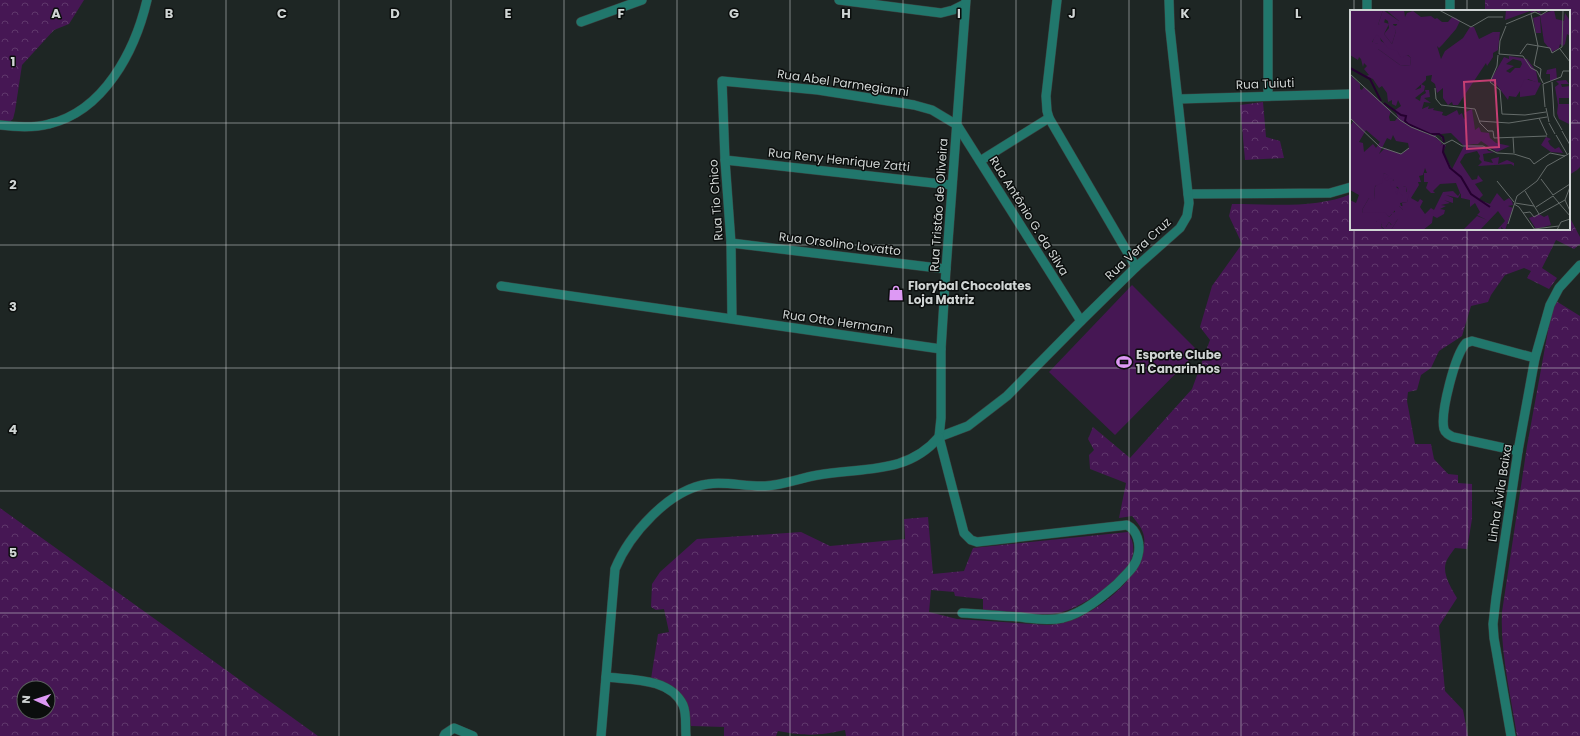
<svg xmlns="http://www.w3.org/2000/svg" width="1580" height="736" font-family="Poppins,sans-serif">
	<style>
		.forest { fill: url(#forest-crowns); fill-rule: evenodd }
		.pitch { fill: #461754 }
		.lines { fill: none; stroke-linecap: round; stroke-linejoin: round }
		.minor-casing { stroke: #3a4240; stroke-width: 10 }
		.minor { stroke: #21776c; stroke-width: 9 }
		.grid { fill: none; stroke: #d0d5d4; stroke-width: 1; stroke-opacity: 0.55 }
		.labels { text-anchor: middle; stroke-width: 3; stroke-linejoin: round; paint-order: stroke }
		.street-label { font-size: 12px; fill: #d0d5d4; stroke: #0b0e0d }
		.poi-label { font-size: 12px; font-weight: bold; fill: #d0d5d4; stroke: #0b0e0d; text-anchor: start }
		.inset-river { fill: none; stroke: #250030; stroke-width: 2 }
		.inset-road { fill: none; stroke: #656c6a; stroke-width: 1 }
		.view { fill: #c53e73; fill-opacity: 0.15; stroke: #c53e73; stroke-width: 2 }
		.inset-edge { fill: none; stroke: #d0d5d4; stroke-width: 2 }
		.grid-label { font-size: 13px; text-anchor: middle; font-weight: bold; fill: #d0d5d4; stroke: #0b0e0d; stroke-width: 3; stroke-linejoin: round; paint-order: stroke }
	</style>
	<defs>
		<pattern id="forest-crowns" width="20" height="18" patternUnits="userSpaceOnUse"><rect width="20" height="18" fill="#461754"/><path d="M2 6a3 3 0 1 1 6 0M12 15a3 3 0 1 1 6 0" fill="none" stroke="#60386c"/></pattern>
	</defs>
	<rect width="100%" height="100%" fill="#1e2624"/>
	<g class="forest">
		<path d="M0 0H84L69 24 54 30 22 65 15 111 13 119 5 125H0Z"/>
		<path d="M1485 0H1580V167L1577 170 1569 175V11H1485Z"/>
		<path d="M1263 102 1266 137 1280 141 1284 158 1245 160 1240 105Z"/>
		<path d="M1351 194V229H1569V216L1580 237V244L1574 249 1556 240 1542 268 1557 278 1549 289 1527 278 1531 271 1524 268 1505 275 1491 295 1488 302 1471 306 1462 336 1439 351 1431 368 1421 375 1417 390 1408 392 1407 401 1415 444H1431L1434 459 1448 474 1458 475V483L1472 484V519L1467 549 1455 548C1452 552 1448 557 1446 562 1442 574 1451 588 1457 598L1439 626 1445 691 1463 710 1468 736H846L845 730C819 736 804 736 778 731L776 736H724V727L691 726 687 704 651 679 658 634 669 632 664 609 656 610 651 607 652 584 660 572 697 539 801 532 830 546 905 539 904 519 928 517 933 574 964 571 973 548 1128 532C1133 540 1135 549 1132 558 1124 580 1079 610 1057 613 1033 617 1007 612 983 610V599L955 596 954 592 931 590 929 612 957 619 1048 625C1055 624 1062 624 1069 621 1099 612 1149 572 1144 537 1143 529 1137 522 1132 516L1119 518 1126 483 1090 469 1089 455 1094 450 1088 439 1093 427 1130 458 1192 389 1210 340 1200 327 1212 286 1242 244 1229 216 1232 204C1269 204 1317 209 1351 194Z"/>
		<path d="M1556 301 1580 316V736H1517C1511 696 1500 653 1502 612L1527 446 1552 309Z"/>
		<path d="M0 508 318 736H0ZM24 688H48V712H24Z"/>
	</g>
	<path class="pitch" d="M1132 285 1198 351 1115 435 1049 372Z"/>
	<g class="lines">
		<defs>
			<g id="minor">
				<path d="M839 0 941 13 953 10 965 4"/>
				<path d="M1057 0 1046 96 1047 111 1049 118 1136 267"/>
				<path d="M1268 0V96"/>
				<path d="M1450 0V11"/>
				<path d="M1367 11V0"/>
				<path d="M581 22 642 0"/>
				<path d="M1179 99 1351 94"/>
				<path d="M0 125C15 127 34 128 49 124 104 111 135 51 147 0"/>
				<path d="M725 160 951 185"/>
				<path d="M980 161 1049 118"/>
				<path d="M1188 194 1330 193 1351 187"/>
				<path d="M731 243 946 269"/>
				<path d="M501 286 941 349"/>
				<path d="M732 318 731 243 725 160 722 81 818 90 914 105 932 110 957 125 1081 321"/>
				<path d="M939 437 968 426 1007 396 1081 321 1136 267 1180 228 1187 216 1189 203 1170 29 1169 0"/>
				<path d="M1518 451 1453 437C1449 435 1445 433 1444 429 1440 413 1455 355 1466 343L1472 341 1535 358"/>
				<path d="M962 613C981 614 1001 616 1020 617 1034 619 1049 621 1063 618 1083 613 1102 597 1117 584 1125 575 1136 567 1138 555 1141 544 1137 530 1127 525L977 542 971 540 964 533 939 437 941 418V349L946 269 966 0"/>
				<path d="M606 677C632 680 670 678 683 705 687 714 685 726 686 736"/>
				<path d="M444 736 445 734 454 728 473 736"/>
				<path d="M601 736 615 569C629 535 669 489 708 484 725 481 747 487 765 486 784 485 800 478 818 475 862 467 907 475 939 437"/>
				<path d="M1511 736 1494 638 1493 624 1496 598 1518 451 1535 358 1550 305 1559 288 1580 265"/>
			</g>
		</defs>
		<use href="#minor" class="minor-casing"/>
		<use href="#minor" class="minor"/>
	</g>
	<path class="grid" d="M113 0V736M226 0V736M339 0V736M451 0V736M564 0V736M677 0V736M790 0V736M903 0V736M1016 0V736M1129 0V736M1241 0V736M1354 0V11M1467 0V11M0 123H1351M1569 123H1580M1354 229V736M1467 229V736M0 245H1580M0 368H1580M0 491H1580M0 613H1580"/>
	<defs>
		<symbol id="shop-bare" viewBox="-9 -9 18 18"><path d="M-5-2.5h2.3a2.7 3.5 0 0 1 5.4 0H5L5.5 6h-11ZM-1.5-2.5h3a1.5 2.3 0 0 0-3 0Z" fill="#dd99f4" stroke="#0b0e0d" stroke-width="2.5" paint-order="stroke"/></symbol>
		<symbol id="stadium-bare" viewBox="-9 -9 18 18"><path d="M0-5a6.5 5 0 1 0 0 10a6.5 5 0 1 0 0-10ZM-3.5-1.8h7v3.6h-7Z" fill="#dd99f4" stroke="#0b0e0d" stroke-width="2.5" paint-order="stroke"/></symbol>
	</defs>
	<g fill-rule="evenodd">
		<use href="#shop-bare" x="885" y="282" width="22" height="22"/>
		<use href="#stadium-bare" x="1113" y="351" width="22" height="22"/>
	</g>
	<g class="labels">
		<g class="street-label">
			<text transform="translate(843 83) rotate(8)" y="4">Rua Abel Parmegianni</text>
			<text transform="translate(1265 84) rotate(-2)" y="4">Rua Tuiuti</text>
			<text transform="translate(839 160) rotate(6)" y="4">Rua Reny Henrique Zatti</text>
			<text transform="translate(716 200) rotate(-94)" y="4">Rua Tio Chico</text>
			<text transform="translate(939 205) rotate(-86)" y="4">Rua Tristão de Oliveira</text>
			<text transform="translate(1029 216) rotate(58)" y="4">Rua Antônio G. da Silva</text>
			<text transform="translate(840 244) rotate(7)" y="4">Rua Orsolino Lovatto</text>
			<text transform="translate(1138 249) rotate(-43)" y="4">Rua Vera Cruz</text>
			<text transform="translate(838 322) rotate(8)" y="4">Rua Otto Hermann</text>
			<text transform="translate(1500 493) rotate(-81)" y="4">Linha Ávila Baixa</text>
		</g>
		<g class="poi-label">
			<text x="908" y="290">Florybal Chocolates<tspan x="908" dy="14">Loja Matriz</tspan></text>
			<text x="1136" y="359">Esporte Clube<tspan x="1136" dy="14">11 Canarinhos</tspan></text>
		</g>
	</g>
	<g transform="translate(1350 10)">
		<rect width="220" height="220" fill="#1e2624"/>
		<path d="M33 0 49 11V14H43L46 21 42 34 34 24 39 18 38 11 35 9 34 13 28 15ZM28 18 31 31 47 40 51 47 57 45 61 48 60 56 50 55 28 39V34L22 33ZM46 162 41 176 46 175V177L51 181 53 176 56 177V182L63 177 57 192 50 193 51 196H55L53 200 49 196 39 207 35 203H13L12 200 19 188 24 189 25 177 34 163 41 166ZM28 208 36 212V217L39 212 41 215 48 209 41 220H35L31 216 32 214 26 212Z" fill="#461754"/>
		<path d="M0 0H33L28 15 33 12 39 14 34 24 42 34 46 21 42 15 46 16 49 11 36 0H54L55 7 57 3 63 1 71 7 81 6 85 9 87 8 92 12H98L102 7 106 8 110 11 106 19 93 34 89 38 87 36 91 49 95 41 113 28 120 17H124L129 29 143 22H150L148 40 143 43V47L137 56 136 53 108 95H103L102 92 98 95 93 88V78L87 83 85 74 81 71 82 65 76 66V70L65 80 71 78V74L75 76 74 81 65 88 70 91 71 86 76 83 75 80H79L80 87 74 88 81 93 74 92 72 99 79 96 78 99 84 98 83 100 93 102 92 105 96 106 107 100 109 105 112 103 114 109 116 108 114 103 122 99 125 120 129 117 131 122 139 123 140 128 146 133 160 136 147 142 131 131 128 134H117L136 137 138 141 145 142 133 144 134 151 143 153 141 149 149 147 148 154 157 150 164 153V156L161 154 128 156 132 152 129 149 130 146 127 141 115 144 110 152 122 170 127 169 128 165 133 171 125 174 133 185 129 189 132 191 140 194 147 183 154 191 159 188 162 191 163 195 158 196 163 198 155 220 151 217V220H147L155 211 148 201 130 220H113L127 206 137 210 127 205 130 202 125 193 120 197V190L111 188V183L108 188 96 185 103 188V193L94 190 100 193 91 195 96 196 90 199 95 200 94 204 87 208 83 206 82 213 73 220H41L48 209 42 215 39 212 35 218 36 212 33 213 29 209 26 212H32L31 217 35 220H0V190L6 193 9 185 0 180V117L3 111 0 108V65L10 74V79L12 80 14 77 19 81 41 101 39 107 40 111H45L48 107 45 100 51 96 48 90 46 96 42 94V90L38 92 37 83 32 76 29 78 23 69 16 66 19 65 14 59 17 56 14 53 13 57 11 49 9 47 8 50 0 45ZM27 24 38 38 47 41 51 48 58 45 61 48 60 56 50 55 28 39V34L22 32ZM16 120 30 132 26 138 23 134 14 142 13 133 9 132ZM101 123 114 136 102 159 93 142 96 135 92 134 90 136 92 133 85 127 87 124 90 125 94 133 91 124ZM43 125 46 131 58 133 59 138 51 144 35 138 29 144 37 128 41 130ZM75 158 77 163H74V172H78L76 178 81 183H85L83 181 90 174 106 173 110 183 108 186 103 181 93 182 84 200 81 198 75 204 70 197 73 191 70 189 68 192 61 188 69 175 68 172H71L69 166 73 165ZM34 163 39 166 34 169 37 171 40 168 44 170 40 172 41 176 48 177 49 180 45 182 47 185 48 181 53 186V176L56 177 57 184 60 180 57 192 52 193 53 200 49 196H45V202L40 203 42 204 39 207 35 202 13 203 12 200 19 188 22 191 24 189 25 176 32 173ZM156 0H189L191 4 186 1 181 3 180 1 155 10ZM204 0 206 9 214 11 215 3 220 11V26L217 24 215 34 213 36 210 34 209 38 202 42 194 32 190 5ZM159 46 177 49 186 61 188 71V73L178 69 166 87 159 86 158 90 146 74 140 71 154 47 159 49ZM163 49 171 51 172 54 170 58H165L160 63 156 61 164 56 156 54ZM216 70 219 74H211L212 77 220 76V88H209V94H220L219 114 209 109 207 103 208 95 205 77 209 74 206 71ZM196 127 201 129 198 131 200 135 205 139 209 137 213 143 201 142 191 135ZM189 204 194 207 198 205 201 215 186 219 179 208Z" fill="#461754" fill-rule="evenodd"/>
		<path d="M190 6 191 23H186L183 8ZM175 69 191 73 185 85 170 87V78Z" fill="#461754"/>
		<path d="M206 58 207 69 200 71V64H196L197 60Z" fill="#461754"/>
		<path class="inset-river" d="M0 58 20 69 31 91M34 93 51 105 56 106 55 111 58 114 80 124H89L93 127 94 132M94 135 93 142 100 158 111 167 121 184 140 197"/>
		<path class="inset-road" d="M89 0 121 17 138 7H153M181 4 188 36 184 55 191 59 190 67M156 14 185 2 191 5 199 0M210 39 220 52M149 44 173 46 181 58 187 61 193 73M149 44 150 31 156 16M170 44 177 34 200 38 202 43 212 37 213 0M148 45 147 56 140 72 150 80 152 104 175 105 196 102M0 64 50 110 61 117 86 127 94 134 102 130 112 136H133L147 143 164 144 180 149 184 154 200 143 215 146M202 72 204 106 212 120M193 74 211 67 213 61H220M193 74 195 97M85 78 86 89 91 95 125 99 130 113 138 121H143L144 128 197 126M196 98 199 112M0 108 30 137 51 144 59 138M189 108 197 125M129 111 159 113 197 107M199 113 205 124M212 121 220 135M206 125 217 144M163 127 164 143M191 169 203 185M147 171 164 192M220 177 215 190 220 201M175 181 189 204M203 185 220 174M203 186 220 206M165 193 184 196M164 194 169 197 185 220M186 197 203 186M173 203 180 202 184 207 215 190M158 214 167 186 187 171 197 156 220 143M184 219 209 216M207 220 211 212 220 209"/>
		<path class="view" d="M145 70 149 137 117 139 114 72Z"/>
		<rect width="220" height="220" class="inset-edge"/>
	</g>
	<g class="grid-label">
		<text x="56" y="18">A</text>
		<text x="169" y="18">B</text>
		<text x="282" y="18">C</text>
		<text x="395" y="18">D</text>
		<text x="508" y="18">E</text>
		<text x="621" y="18">F</text>
		<text x="734" y="18">G</text>
		<text x="846" y="18">H</text>
		<text x="959" y="18">I</text>
		<text x="1072" y="18">J</text>
		<text x="1185" y="18">K</text>
		<text x="1298" y="18">L</text>
		<text x="13" y="66">1</text>
		<text x="13" y="189">2</text>
		<text x="13" y="311">3</text>
		<text x="13" y="434">4</text>
		<text x="13" y="557">5</text>
	</g>
	<g transform="translate(36 700) rotate(273)"><circle r="19" fill="#0b0e0d" stroke="#5a5e5d"/>
	<path d="M0-3L7 15L0 10L-7 15Z" fill="#dd99f4"/>
	<text y="-6" font-size="11" font-weight="bold" text-anchor="middle" fill="#d0d5d4">N</text>
	</g>
</svg>
